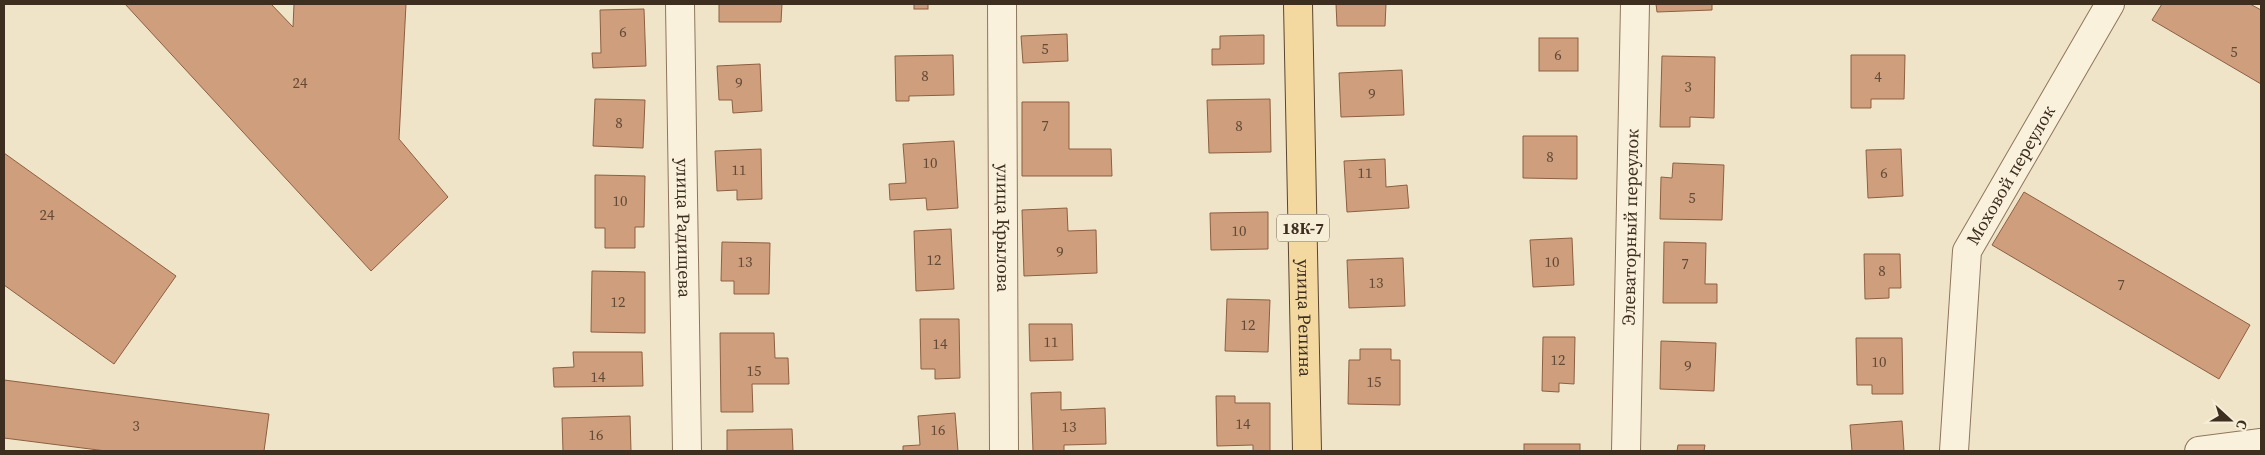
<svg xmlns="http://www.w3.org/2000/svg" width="2265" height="455" font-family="'Source Serif 4',serif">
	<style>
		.building { fill: #cf9f7d; stroke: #8d5f41 }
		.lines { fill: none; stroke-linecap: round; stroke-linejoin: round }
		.minor-casing { stroke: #8d765c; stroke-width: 30 }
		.primary-casing { stroke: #5b4430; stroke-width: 30 }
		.minor { stroke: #faf1dc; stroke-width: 28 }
		.primary { stroke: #f3d9a0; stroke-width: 28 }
		.labels { text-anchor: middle; stroke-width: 4.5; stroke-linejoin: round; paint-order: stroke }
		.number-label { font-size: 15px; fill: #624a37 }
		.shield { fill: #f7eed8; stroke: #756857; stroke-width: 1 }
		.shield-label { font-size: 16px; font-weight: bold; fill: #3d2e20 }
		.street-label { font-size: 18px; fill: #3d2e20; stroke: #f7eed8 }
	</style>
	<rect width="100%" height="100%" fill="#f0e4c8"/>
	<g class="building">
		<path d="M125 4H271L293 27 294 4H406L399 139 448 197 371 271Z"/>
		<path d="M719 4H782L781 22H719Z"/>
		<rect x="914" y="4" width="14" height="5"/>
		<path d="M1336 4H1386L1385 26H1337Z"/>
		<path d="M1656 4H1712V10L1657 12Z"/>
		<path d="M2162 4H2250L2261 10V84L2152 20Z"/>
		<path d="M644 9 646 66 593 68 592 53H601L600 10Z"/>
		<path d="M1067 34 1068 61 1023 63 1021 36Z"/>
		<path d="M1264 35V64L1212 65V49H1220V36Z"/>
		<rect x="1539" y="38" width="39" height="33"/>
		<path d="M953 55 954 95 909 96V101H896L895 56Z"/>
		<path d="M1851 55H1905L1904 99H1871V108H1851Z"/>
		<path d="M1662 56 1715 57 1714 118 1690 117V127H1660Z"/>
		<path d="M760 64 762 111 733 113 732 100H719L717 66Z"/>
		<path d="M1402 70 1404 115 1341 117 1339 73Z"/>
		<path d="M595 99 645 100 643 148 593 146Z"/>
		<path d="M1270 99 1271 152 1209 153 1207 100Z"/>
		<path d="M1022 102H1069V149H1111L1112 176H1022Z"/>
		<path d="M1523 136H1577V179L1523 178Z"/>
		<path d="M954 141 958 208 927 210 926 198 890 200 889 184 906 183 903 144Z"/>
		<path d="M761 149 762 199 737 200V190L717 191 715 151Z"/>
		<path d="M1901 149 1903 196 1868 198 1866 150Z"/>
		<path d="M4 153 176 276 114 364 4 285Z"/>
		<path d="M1385 159 1386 187 1407 185 1409 208 1347 212 1344 161Z"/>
		<path d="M1673 163 1724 165 1722 220 1660 219 1661 177 1672 178Z"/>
		<path d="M595 175 645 176 644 227H635V248H605V228H595Z"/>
		<path d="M2024 192 2250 325 2219 379 1992 245Z"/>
		<path d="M1067 208 1068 231 1096 230 1097 273 1024 276 1022 210Z"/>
		<path d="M1268 212V249L1211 250 1210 213Z"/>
		<path d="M951 229 954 289 916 291 914 231Z"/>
		<path d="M1572 238 1574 285 1533 287 1530 240Z"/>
		<path d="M722 242 770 243 769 294H734V281H721Z"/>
		<path d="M1664 242 1706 243 1705 284H1717V303H1663Z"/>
		<path d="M1864 254H1900L1901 288H1889V298L1865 299Z"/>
		<path d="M1403 258 1405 306 1349 308 1347 260Z"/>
		<path d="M592 271 645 272V333L591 332Z"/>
		<path d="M1227 299 1270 300 1268 352 1225 351Z"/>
		<path d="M920 319H959L960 378 935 379V369H921Z"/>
		<path d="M1029 324H1072L1073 360 1030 361Z"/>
		<path d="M720 333H774L775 358H788L789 384H752L753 412H721Z"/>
		<path d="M1543 337H1575L1574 384 1559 383V392L1542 391Z"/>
		<path d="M1856 338H1902L1903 394H1872V385H1857Z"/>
		<path d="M1661 341 1716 343 1714 391 1660 389Z"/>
		<path d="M1360 349H1391V360H1400V405L1348 404 1349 360H1360Z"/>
		<path d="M573 352H642L643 386 554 387 553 368 574 367Z"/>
		<path d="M4 380 269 414 264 451H106L4 438Z"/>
		<path d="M1061 392V410L1105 408 1106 444 1064 445V451H1033L1031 393Z"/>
		<path d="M1216 396H1235V403H1270V451H1253V445L1217 446Z"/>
		<path d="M955 413 958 451H903V446L920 445 918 416Z"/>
		<path d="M630 416 631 451H563L562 418Z"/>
		<path d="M1902 421 1904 451H1852L1850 425Z"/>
		<path d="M792 429 793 451H727V430Z"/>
		<rect x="1524" y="444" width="56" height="7"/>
		<path d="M1678 445H1705L1704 451H1677Z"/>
	</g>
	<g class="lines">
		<defs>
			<g id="minor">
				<path id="s1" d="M680 4 687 451"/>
				<path id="s2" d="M1002 4 1004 451"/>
				<path id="s3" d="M1626 451 1635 4"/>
				<path id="s4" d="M1954 451 1967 251 2110 4"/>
				<path d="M2199 451 2261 443"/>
			</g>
			<g id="primary">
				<path id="s5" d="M1298 4 1307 451"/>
			</g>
		</defs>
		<use href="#minor" class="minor-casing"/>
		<use href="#primary" class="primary-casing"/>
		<use href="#minor" class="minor"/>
		<use href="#primary" class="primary"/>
	</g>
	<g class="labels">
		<g class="number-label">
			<text x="623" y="37">6</text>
			<text x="1045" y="54">5</text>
			<text x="2234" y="57">5</text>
			<text x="1558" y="60">6</text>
			<text x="925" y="81">8</text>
			<text x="1878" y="82">4</text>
			<text x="300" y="88">24</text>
			<text x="739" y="88">9</text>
			<text x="1688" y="92">3</text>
			<text x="1372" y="99">9</text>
			<text x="619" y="128">8</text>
			<text x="1045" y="131">7</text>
			<text x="1239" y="131">8</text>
			<text x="1550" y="162">8</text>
			<text x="930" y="168">10</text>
			<text x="739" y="175">11</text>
			<text x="1365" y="178">11</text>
			<text x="1884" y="178">6</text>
			<text x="1692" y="203">5</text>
			<text x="620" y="206">10</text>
			<text x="47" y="220">24</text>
			<text x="1239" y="236">10</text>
			<text x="1060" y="257">9</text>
			<text x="934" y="265">12</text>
			<text x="745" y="267">13</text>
			<text x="1552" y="267">10</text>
			<text x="1685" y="269">7</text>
			<text x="1882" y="276">8</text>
			<text x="1376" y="288">13</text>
			<text x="2121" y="290">7</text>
			<text x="618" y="307">12</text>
			<text x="1248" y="330">12</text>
			<text x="1051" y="347">11</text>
			<text x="940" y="349">14</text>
			<text x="1558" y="365">12</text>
			<text x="1879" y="367">10</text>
			<text x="1688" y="371">9</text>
			<text x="754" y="376">15</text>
			<text x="598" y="382">14</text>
			<text x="1374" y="387">15</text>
			<text x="1243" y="429">14</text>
			<text x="136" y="431">3</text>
			<text x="1069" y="432">13</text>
			<text x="938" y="435">16</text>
			<text x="596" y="440">16</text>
		</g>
		<rect class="shield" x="1277" y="214.5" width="52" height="27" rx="4"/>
		<g class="shield-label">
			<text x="1303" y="234">18К-7</text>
		</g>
		<g class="street-label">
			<text dy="6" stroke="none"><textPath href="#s4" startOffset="288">Моховой переулок</textPath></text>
			<text dy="6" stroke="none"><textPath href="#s1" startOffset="224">улица Радищева</textPath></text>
			<text dy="6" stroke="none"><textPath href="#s2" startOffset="224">улица Крылова</textPath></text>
			<text dy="6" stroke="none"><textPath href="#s3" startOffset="224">Элеваторный переулок</textPath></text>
			<text dy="6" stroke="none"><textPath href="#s5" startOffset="314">улица Репина</textPath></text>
		</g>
	</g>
	<rect width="2265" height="455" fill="none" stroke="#3d2e20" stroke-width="10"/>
	<g transform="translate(2230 420) rotate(111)" stroke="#f7eed8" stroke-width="4" paint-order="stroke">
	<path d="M0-4L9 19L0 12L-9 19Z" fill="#3d2e20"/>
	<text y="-8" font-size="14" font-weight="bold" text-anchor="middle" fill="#3d2e20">С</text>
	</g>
</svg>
